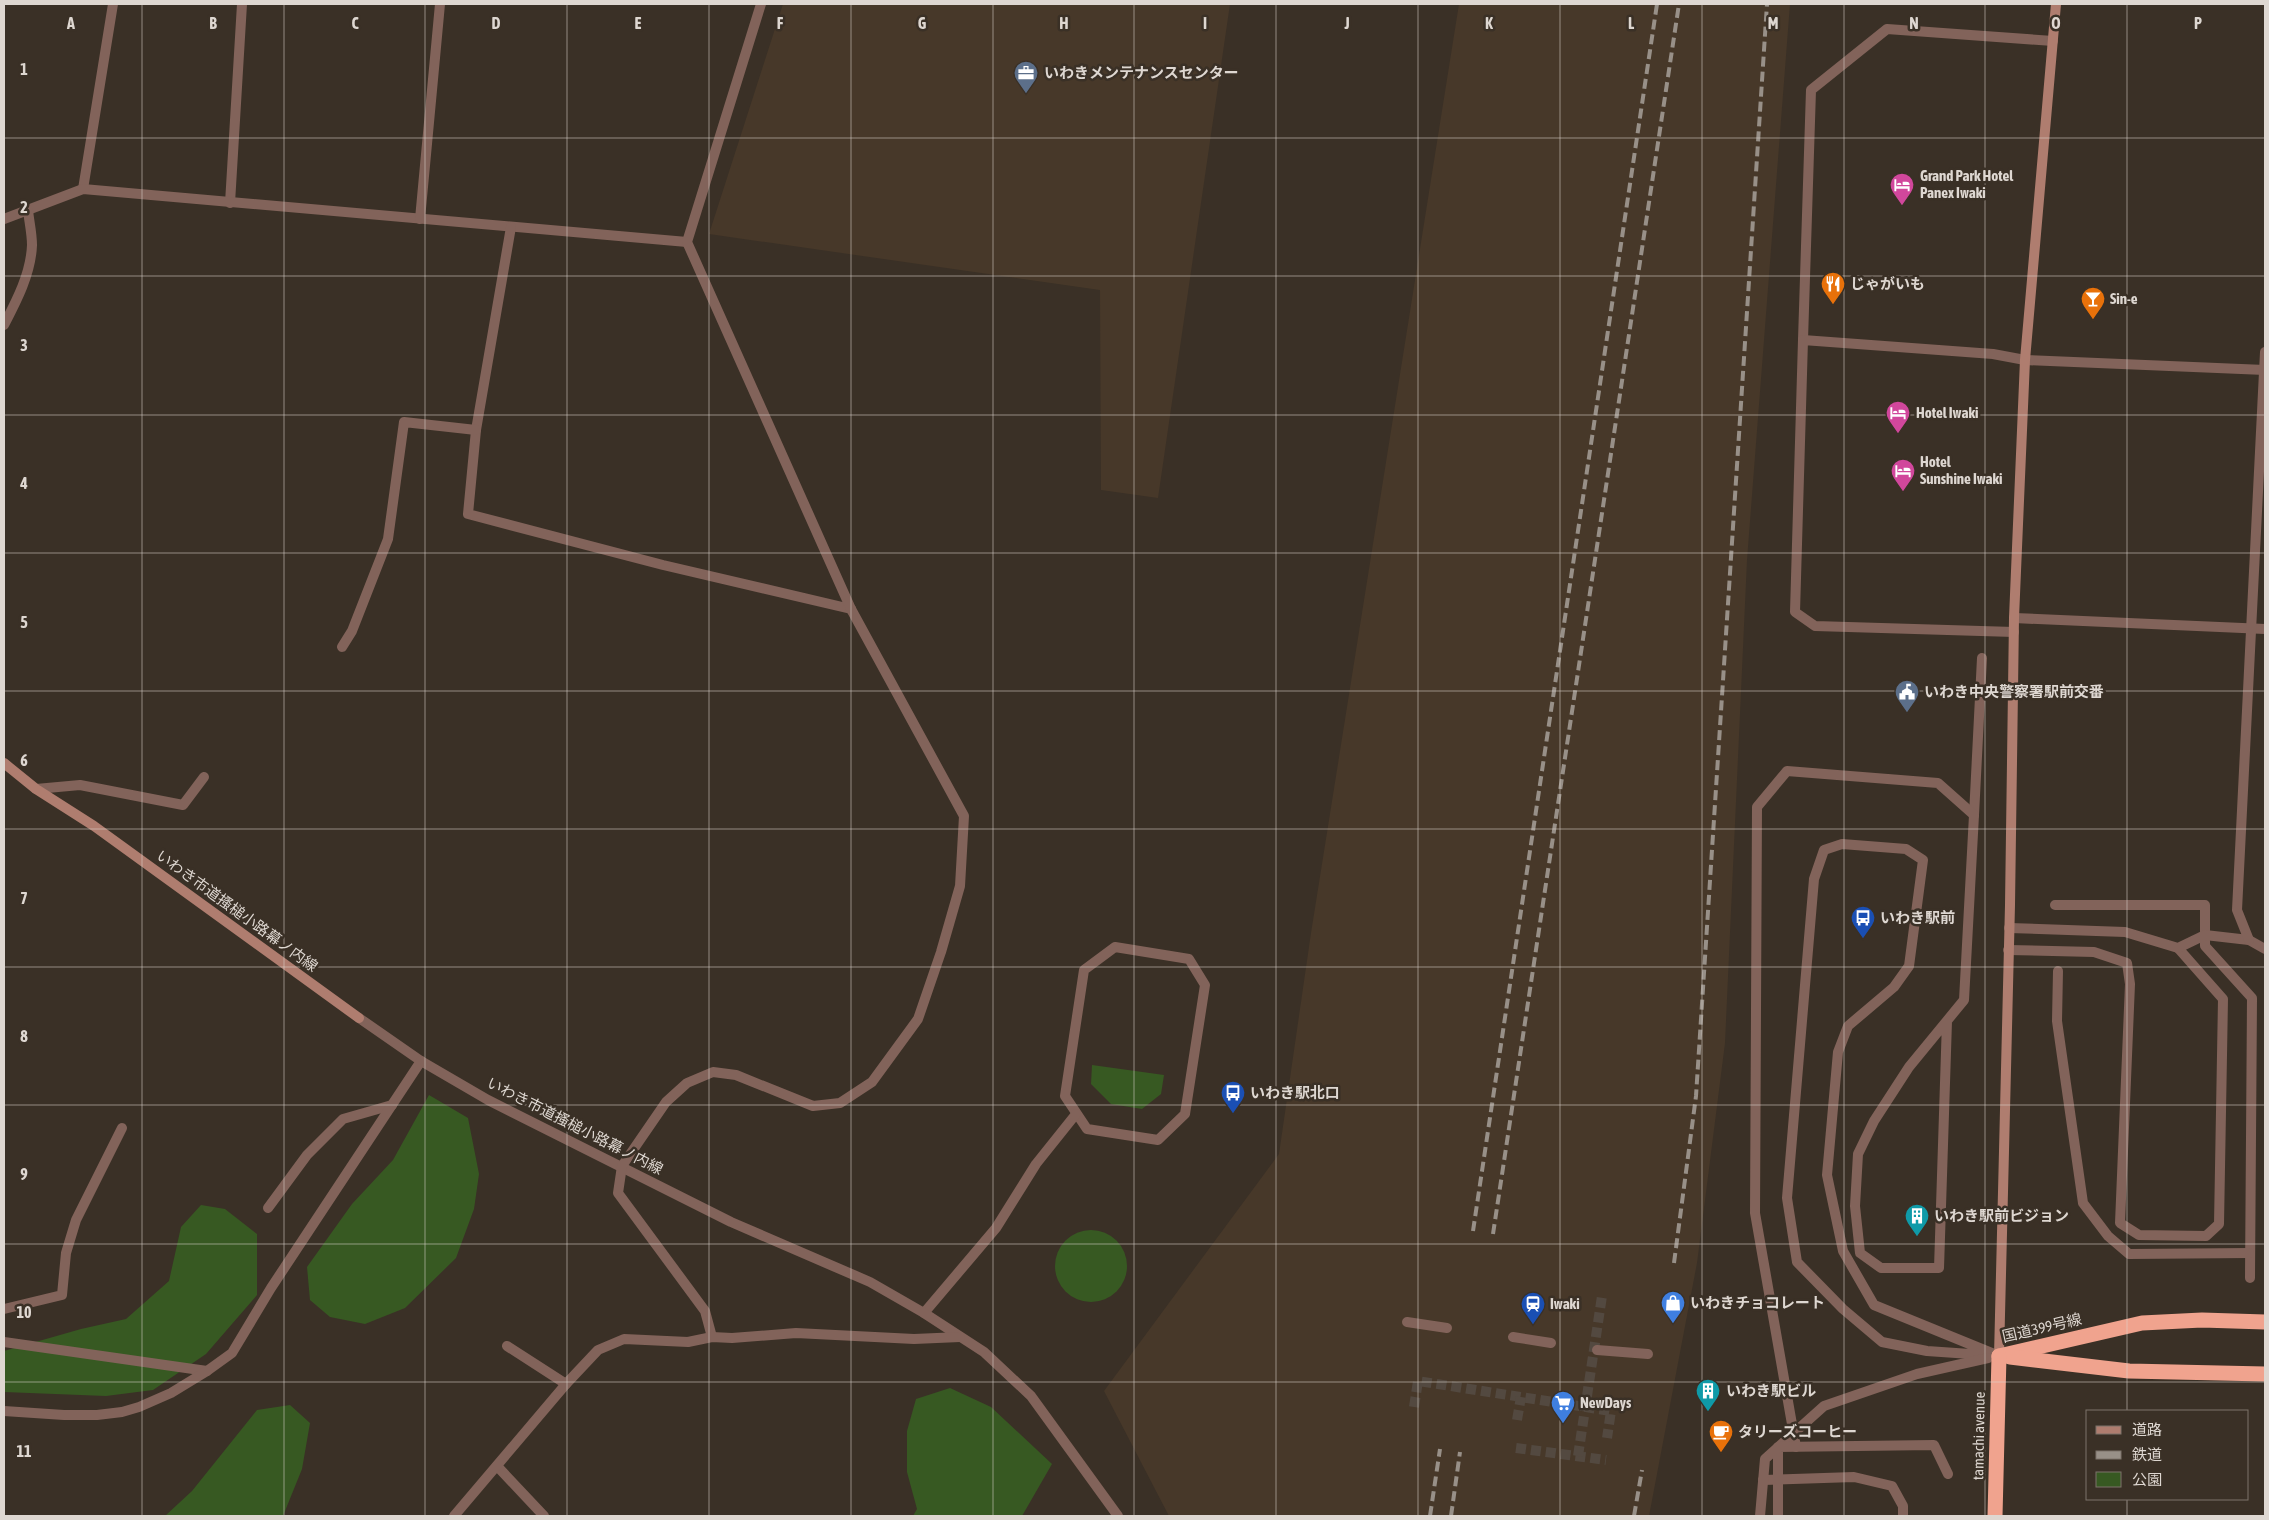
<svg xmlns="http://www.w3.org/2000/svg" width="2269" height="1520" font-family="'Asap Condensed','Noto Sans JP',sans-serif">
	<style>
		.built { fill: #473829 }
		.green { fill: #375922 }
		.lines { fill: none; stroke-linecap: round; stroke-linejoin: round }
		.street-tunnel { stroke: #534940; stroke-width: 10; stroke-dasharray: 10 5; stroke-linecap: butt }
		.lane { stroke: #82635a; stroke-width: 10 }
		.street { stroke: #82635a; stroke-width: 10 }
		.secondary { stroke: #af7d6f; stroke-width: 10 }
		.highway { stroke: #f0a38e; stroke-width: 15 }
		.rail { stroke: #989088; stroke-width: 4; stroke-dasharray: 10 5; stroke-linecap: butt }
		.grid { fill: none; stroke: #ded7d1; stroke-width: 1; stroke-opacity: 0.55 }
		.labels { text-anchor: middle; stroke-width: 5; stroke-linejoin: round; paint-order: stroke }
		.poi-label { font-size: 15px; font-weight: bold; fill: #ded7d1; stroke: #3a3026; text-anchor: start }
		.street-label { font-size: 15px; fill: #ded7d1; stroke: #3a3026 }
		.grid-label { font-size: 16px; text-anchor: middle; font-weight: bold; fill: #ded7d1; stroke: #3a3026; stroke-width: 5; stroke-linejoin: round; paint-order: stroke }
	</style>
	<rect width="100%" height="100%" fill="#3a3026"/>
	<g class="built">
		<path d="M783 4H1230L1158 498 1101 490 1100 290 709 234Z"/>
		<path d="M1459 4H1790L1747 560 1725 1043 1697 1263 1649 1516H1169L1104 1391 1279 1154 1311 933Z"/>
	</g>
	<g class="green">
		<path d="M1092 1065 1164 1075 1161 1094 1142 1109 1111 1104 1091 1084Z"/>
		<path d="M429 1095 468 1118 479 1174 474 1209 456 1258 405 1308 365 1324 330 1317 310 1300 307 1267 352 1204 393 1160Z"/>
		<path d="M201 1205 225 1209 257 1234V1295L206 1354 153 1390 106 1396 4 1392V1351L81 1329 126 1319 169 1281 181 1227Z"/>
		<circle cx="1091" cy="1266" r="36"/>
		<path d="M950 1388 991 1407 1052 1464 1022 1516H913L917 1509 907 1472V1431L916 1399Z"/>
		<path d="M290 1405 310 1423 302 1469 283 1516H165L192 1491 257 1410Z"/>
	</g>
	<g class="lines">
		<g class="street-tunnel">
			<path d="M1414 1407 1418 1381 1611 1411 1607 1438"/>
			<path d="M1517 1420 1521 1397"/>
			<path d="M1516 1448 1606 1460"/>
			<path d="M1578 1456 1602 1296"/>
		</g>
		<g class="lane">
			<path d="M1803 340 1811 90 1887 29 2053 41"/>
			<path d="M1842 844 1906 849 1923 860 1909 966 1894 987 1848 1026 1838 1052 1827 1175 1843 1251 1874 1305 1999 1356 1927 1351 1882 1342 1843 1309 1797 1262 1787 1198 1814 879 1824 850Z"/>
			<path d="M1115 947 1189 959 1205 985 1185 1114 1158 1140 1087 1129 1065 1096 1084 970Z"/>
			<path d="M2008 950 2094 952 2127 963 2130 984 2120 1223 2139 1235 2206 1236 2219 1224 2223 999 2178 948"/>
			<path d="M924 1313 996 1228 1036 1164 1076 1114"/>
			<path d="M1763 1480 1854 1477 1892 1486 1903 1506V1516"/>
			<path d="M1760 1516 1765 1459 1824 1406 1917 1374 1988 1358"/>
		</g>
		<g class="street">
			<path d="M83 189 113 4"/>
			<path d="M230 203 242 4"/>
			<path d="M4 219 83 189 687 242"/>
			<path d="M420 219 440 4"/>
			<path d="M511 227 476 430 468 514 663 565 851 609"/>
			<path d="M4 325C17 300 31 273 32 245 32 233 29 221 28 210"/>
			<path d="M2014 618 2265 629"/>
			<path d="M2014 632 1815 626 1795 612 1803 340 1993 354 2025 360 2265 370"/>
			<path d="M342 647 352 631 388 539 404 422 476 430"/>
			<path d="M36 789 80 785 183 805 204 777"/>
			<path d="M1974 815 1982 658"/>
			<path d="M2055 905H2205V946L2252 998 2250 1278"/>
			<path d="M2009 928 2125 932 2178 948 2205 935 2249 940 2265 949"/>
			<path d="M2249 940 2237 910 2265 352"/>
			<path d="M2058 971 2057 1021 2083 1203 2108 1236 2129 1254 2249 1253"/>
			<path d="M359 1018 421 1061 488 1100 731 1222 870 1282 924 1313 984 1352 1031 1396 1118 1516"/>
			<path d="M268 1208 307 1155 343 1119 392 1105"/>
			<path d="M4 1309 62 1295 66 1253 76 1220 122 1128"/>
			<path d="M1407 1322 1447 1328"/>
			<path d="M712 1337 705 1311 618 1193 622 1166 666 1102 687 1083 713 1072 736 1075 813 1106 840 1103 872 1082 918 1019 941 952 960 886 964 816 851 609 687 242 761 4"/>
			<path d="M1513 1337 1551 1343"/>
			<path d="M4 1342 207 1371"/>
			<path d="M507 1346 566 1384"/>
			<path d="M1597 1350 1648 1354"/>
			<path d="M4 1411 64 1415H97L122 1412 139 1407 171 1393 207 1371 232 1353 271 1288 421 1061"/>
			<path d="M1796 1447 1755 1213 1757 807 1787 771 1938 783 1974 815 1964 1000 1909 1067 1874 1121 1858 1154 1855 1206 1860 1253 1881 1268H1939L1947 1021"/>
			<path d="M497 1466 544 1516"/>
			<path d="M454 1516 566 1384 598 1350 624 1339 688 1342 712 1337 732 1338 796 1333 914 1339 960 1337"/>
			<path d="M1778 1516V1447L1934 1445 1948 1474"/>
		</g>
		<g class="secondary">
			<path d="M4 763 36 789 94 826 359 1018"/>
			<path d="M1999 1356 2010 905 2014 618 2025 360 2056 4"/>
		</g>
		<g class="highway">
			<path d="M1999 1356 2142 1323 2202 1320 2265 1322"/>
			<path d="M2010 1357 2129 1371 2265 1374"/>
			<path d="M1995 1516 1999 1356"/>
		</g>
		<g class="rail">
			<path d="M1473 1231 1657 4"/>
			<path d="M1493 1234 1679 4"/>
			<path d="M1674 1263 1696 1096 1767 4"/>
			<path d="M1430 1516 1440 1449"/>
			<path d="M1451 1516 1460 1452"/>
			<path d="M1634 1516 1642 1470"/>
		</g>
	</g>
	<path class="grid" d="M142 4V1516M284 4V1516M425 4V1516M567 4V1516M709 4V1516M851 4V1516M993 4V1516M1134 4V1516M1276 4V1516M1418 4V1516M1560 4V1516M1702 4V1516M1844 4V1516M1985 4V1516M2127 4V1411M4 138H2265M4 276H2265M4 415H2265M4 553H2265M4 691H2265M4 829H2265M4 967H2265M4 1105H2265M4 1244H2265M4 1382H2265M2127 1499V1516"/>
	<defs>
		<symbol id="office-pin" viewBox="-11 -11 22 30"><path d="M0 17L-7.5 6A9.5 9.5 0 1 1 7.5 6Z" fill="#5c6f8a" stroke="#3a3026"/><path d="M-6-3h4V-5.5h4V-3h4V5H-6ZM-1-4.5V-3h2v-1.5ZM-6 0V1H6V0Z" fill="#fff"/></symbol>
		<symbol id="hotel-pin" viewBox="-11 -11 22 30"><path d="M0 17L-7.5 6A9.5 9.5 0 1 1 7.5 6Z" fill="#d1479c" stroke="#3a3026"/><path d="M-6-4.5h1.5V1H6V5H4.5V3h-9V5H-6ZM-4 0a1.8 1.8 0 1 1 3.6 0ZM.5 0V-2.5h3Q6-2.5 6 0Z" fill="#fff"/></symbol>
		<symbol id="restaurant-pin" viewBox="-11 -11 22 30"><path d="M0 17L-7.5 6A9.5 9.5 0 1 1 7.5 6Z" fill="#e8710a" stroke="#3a3026"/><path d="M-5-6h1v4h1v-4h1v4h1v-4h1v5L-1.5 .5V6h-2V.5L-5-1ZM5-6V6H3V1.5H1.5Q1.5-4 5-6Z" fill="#fff"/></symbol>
		<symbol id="bar-pin" viewBox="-11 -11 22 30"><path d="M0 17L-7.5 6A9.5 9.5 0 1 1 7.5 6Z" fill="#e8710a" stroke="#3a3026"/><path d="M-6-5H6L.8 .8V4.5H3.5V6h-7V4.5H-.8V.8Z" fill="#fff"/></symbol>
		<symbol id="civic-pin" viewBox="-11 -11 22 30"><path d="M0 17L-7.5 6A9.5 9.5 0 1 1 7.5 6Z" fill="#5c6f8a" stroke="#3a3026"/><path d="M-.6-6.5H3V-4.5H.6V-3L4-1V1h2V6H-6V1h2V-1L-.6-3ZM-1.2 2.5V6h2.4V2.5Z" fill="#fff"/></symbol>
		<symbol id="bus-pin" viewBox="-11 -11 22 30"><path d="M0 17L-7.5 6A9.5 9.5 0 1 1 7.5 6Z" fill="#1a4fb4" stroke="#3a3026"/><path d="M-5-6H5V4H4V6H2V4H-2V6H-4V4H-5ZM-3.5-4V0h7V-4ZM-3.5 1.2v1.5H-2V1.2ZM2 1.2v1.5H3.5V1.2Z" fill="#fff"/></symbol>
		<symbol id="building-pin" viewBox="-11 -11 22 30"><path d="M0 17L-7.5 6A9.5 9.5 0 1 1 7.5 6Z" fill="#0f9aa8" stroke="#3a3026"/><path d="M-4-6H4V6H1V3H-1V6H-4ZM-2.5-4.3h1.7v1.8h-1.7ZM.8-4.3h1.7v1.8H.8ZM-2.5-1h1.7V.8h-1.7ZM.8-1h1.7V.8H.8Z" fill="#fff"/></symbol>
		<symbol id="shop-pin" viewBox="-11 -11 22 30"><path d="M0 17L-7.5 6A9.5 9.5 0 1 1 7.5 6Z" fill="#3f7fe0" stroke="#3a3026"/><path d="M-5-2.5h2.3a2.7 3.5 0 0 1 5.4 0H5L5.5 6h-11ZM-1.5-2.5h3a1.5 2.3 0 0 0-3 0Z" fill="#fff"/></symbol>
		<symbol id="station-pin" viewBox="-11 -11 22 30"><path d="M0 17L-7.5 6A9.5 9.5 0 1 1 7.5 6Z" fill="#1a4fb4" stroke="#3a3026"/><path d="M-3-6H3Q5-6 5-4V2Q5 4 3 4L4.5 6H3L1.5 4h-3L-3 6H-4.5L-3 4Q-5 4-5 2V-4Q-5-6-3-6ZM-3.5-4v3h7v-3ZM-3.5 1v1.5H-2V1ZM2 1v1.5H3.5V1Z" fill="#fff"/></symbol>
		<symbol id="supermarket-pin" viewBox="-11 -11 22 30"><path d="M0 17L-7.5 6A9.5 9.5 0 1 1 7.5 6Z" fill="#3f7fe0" stroke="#3a3026"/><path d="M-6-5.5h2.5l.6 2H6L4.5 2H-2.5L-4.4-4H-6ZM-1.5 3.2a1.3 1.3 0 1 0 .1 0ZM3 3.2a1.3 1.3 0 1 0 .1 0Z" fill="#fff"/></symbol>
		<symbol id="cafe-pin" viewBox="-11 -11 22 30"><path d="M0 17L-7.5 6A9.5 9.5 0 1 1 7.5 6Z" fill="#e8710a" stroke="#3a3026"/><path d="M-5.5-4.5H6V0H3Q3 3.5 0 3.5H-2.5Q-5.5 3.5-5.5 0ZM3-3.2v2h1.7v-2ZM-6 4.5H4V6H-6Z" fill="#fff"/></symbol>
	</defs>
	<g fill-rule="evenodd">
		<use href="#office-pin" x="1012" y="59" width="28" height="38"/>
		<use href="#hotel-pin" x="1888" y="171" width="28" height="38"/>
		<use href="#restaurant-pin" x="1819" y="270" width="28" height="38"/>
		<use href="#bar-pin" x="2079" y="285" width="28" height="38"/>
		<use href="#hotel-pin" x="1884" y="399" width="28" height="38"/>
		<use href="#hotel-pin" x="1889" y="457" width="28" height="38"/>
		<use href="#civic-pin" x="1893" y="678" width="28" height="38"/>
		<use href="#bus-pin" x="1849" y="904" width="28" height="38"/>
		<use href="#bus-pin" x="1219" y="1079" width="28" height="38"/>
		<use href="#building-pin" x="1903" y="1202" width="28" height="38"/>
		<use href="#shop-pin" x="1659" y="1289" width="28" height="38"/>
		<use href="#station-pin" x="1519" y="1290" width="28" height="38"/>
		<use href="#building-pin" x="1694" y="1377" width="28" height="38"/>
		<use href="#supermarket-pin" x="1549" y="1389" width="28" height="38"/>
		<use href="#cafe-pin" x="1707" y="1418" width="28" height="38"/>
	</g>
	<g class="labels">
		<g class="poi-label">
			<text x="1044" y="78">いわきメンテナンスセンター</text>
			<text x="1920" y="181">Grand Park Hotel<tspan x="1920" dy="17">Panex Iwaki</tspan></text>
			<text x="1850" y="289">じゃがいも</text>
			<text x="2110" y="304">Sin-e</text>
			<text x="1916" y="418">Hotel Iwaki</text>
			<text x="1920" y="467">Hotel<tspan x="1920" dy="17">Sunshine Iwaki</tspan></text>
			<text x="1924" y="697">いわき中央警察署駅前交番</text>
			<text x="1880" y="923">いわき駅前</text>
			<text x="1250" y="1098">いわき駅北口</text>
			<text x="1934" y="1221">いわき駅前ビジョン</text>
			<text x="1690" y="1308">いわきチョコレート</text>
			<text x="1550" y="1309">Iwaki</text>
			<text x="1726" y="1396">いわき駅ビル</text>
			<text x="1580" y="1408">NewDays</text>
			<text x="1738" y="1437">タリーズコーヒー</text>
		</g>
		<g class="street-label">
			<text transform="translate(237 911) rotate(36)" y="5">いわき市道搔槌小路幕ノ内線</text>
			<text transform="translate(575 1126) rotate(27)" y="5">いわき市道搔槌小路幕ノ内線</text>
			<text transform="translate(2042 1328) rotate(-13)" y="5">国道399号線</text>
			<text transform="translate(1979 1436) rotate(-89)" y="5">tamachi avenue</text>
		</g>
	</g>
	<g class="grid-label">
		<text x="71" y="29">A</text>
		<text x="213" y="29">B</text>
		<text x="355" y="29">C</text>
		<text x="496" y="29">D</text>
		<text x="638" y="29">E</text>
		<text x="780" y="29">F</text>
		<text x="922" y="29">G</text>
		<text x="1064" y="29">H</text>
		<text x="1205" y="29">I</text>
		<text x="1347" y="29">J</text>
		<text x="1489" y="29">K</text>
		<text x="1631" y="29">L</text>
		<text x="1773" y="29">M</text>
		<text x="1914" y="29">N</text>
		<text x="2056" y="29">O</text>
		<text x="2198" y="29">P</text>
		<text x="24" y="75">1</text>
		<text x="24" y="213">2</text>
		<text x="24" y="351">3</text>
		<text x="24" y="489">4</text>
		<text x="24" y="628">5</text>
		<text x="24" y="766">6</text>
		<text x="24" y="904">7</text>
		<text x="24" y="1042">8</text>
		<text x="24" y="1180">9</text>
		<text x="24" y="1318">10</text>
		<text x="24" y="1457">11</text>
	</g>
	<rect width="2269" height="1520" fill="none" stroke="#ded7d1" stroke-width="10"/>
	<rect x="2086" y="1410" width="162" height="90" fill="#3a3026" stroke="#7c736a"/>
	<rect x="2096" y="1426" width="25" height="8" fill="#af7d6f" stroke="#7c736a"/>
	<text x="2132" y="1435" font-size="15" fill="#ded7d1">道路</text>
	<rect x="2096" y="1451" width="25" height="8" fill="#989088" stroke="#7c736a"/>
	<text x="2132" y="1460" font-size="15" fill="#ded7d1">鉄道</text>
	<rect x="2096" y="1472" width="25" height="15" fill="#375922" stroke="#7c736a"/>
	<text x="2132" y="1485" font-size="15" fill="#ded7d1">公園</text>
</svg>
